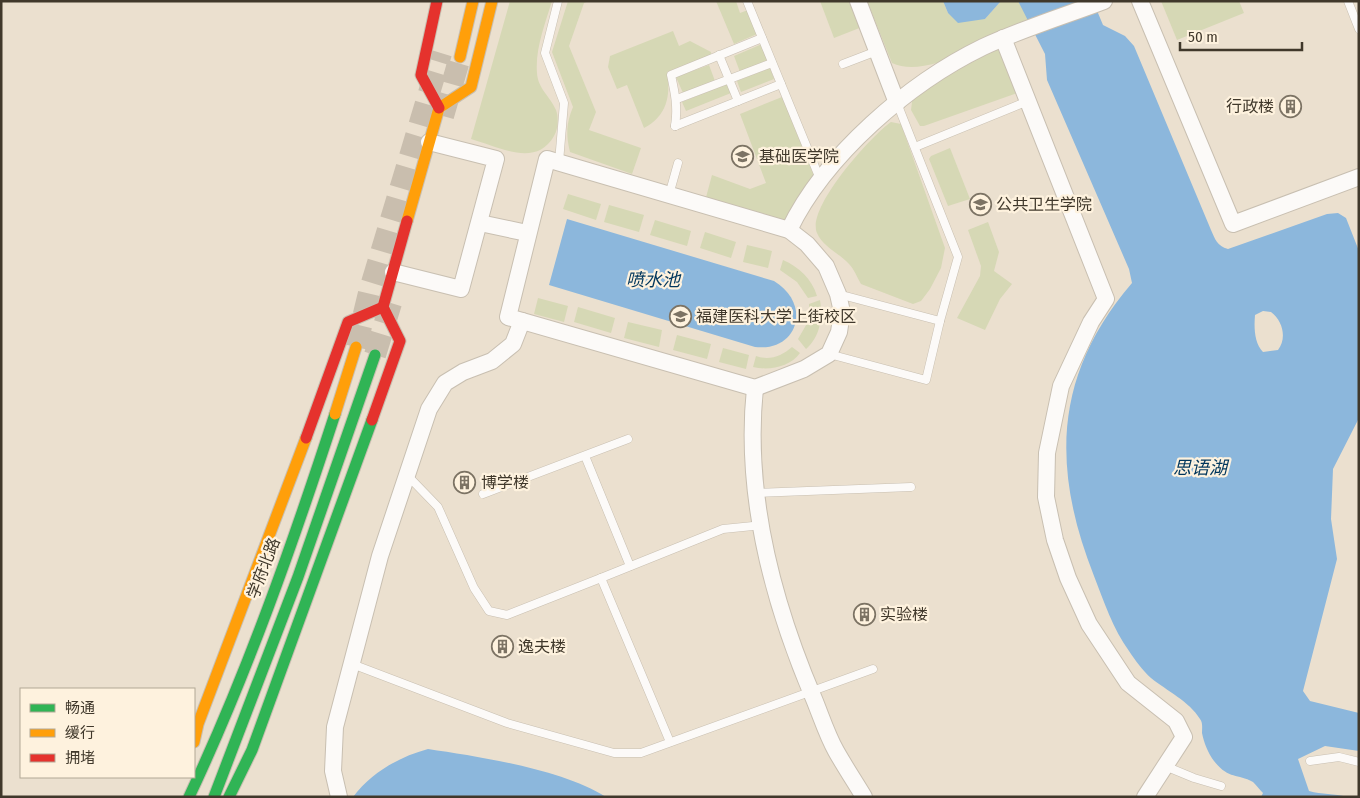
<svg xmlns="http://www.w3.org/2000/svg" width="1360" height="798" font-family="'Fira Sans Condensed','Noto Sans SC',sans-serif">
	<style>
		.green { fill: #d6d8b5 }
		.water { fill: #8cb7dc; fill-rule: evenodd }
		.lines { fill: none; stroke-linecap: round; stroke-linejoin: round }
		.secondary-tunnel { stroke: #c9beae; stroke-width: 22; stroke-dasharray: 22 11; stroke-linecap: butt }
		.lane-casing { stroke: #c8bfb1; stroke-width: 9 }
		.street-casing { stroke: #c8bfb1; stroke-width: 18 }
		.fast-casing { stroke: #c8bfb1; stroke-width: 13 }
		.slow-casing { stroke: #c8bfb1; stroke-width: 13 }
		.jam-casing { stroke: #c8bfb1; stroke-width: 13 }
		.lane { stroke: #fcfaf8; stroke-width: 8 }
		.street { stroke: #fcfaf8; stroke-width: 16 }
		.fast { stroke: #30b455; stroke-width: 11 }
		.slow { stroke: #ff9f0a; stroke-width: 11 }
		.jam { stroke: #e5322d; stroke-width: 11 }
		.labels { text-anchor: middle; stroke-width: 4.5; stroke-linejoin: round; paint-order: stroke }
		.poi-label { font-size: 16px; fill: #40382b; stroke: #fef2de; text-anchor: start }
		.street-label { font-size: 16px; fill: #40382b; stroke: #fef2de }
		.water-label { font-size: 18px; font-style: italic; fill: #00365c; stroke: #fef2de }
	</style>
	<rect width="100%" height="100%" fill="#ebe0cf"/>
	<g class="green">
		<path d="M510 1H552C545 24 535 49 537 73 538 89 550 96 556 110 559 118 558 129 554 136 536 168 499 147 471 139Z"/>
		<path d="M568 1H589L584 3 569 46 596 112 589 130 641 148 632 174 570 152C566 135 566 124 573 107L552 52Z"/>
		<path d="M716 1H736L740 13 748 10 757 34 734 44Z"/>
		<path d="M820 1H852L862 27 834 38Z"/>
		<path d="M867 1H943L948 13 985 19 1001 1H1018L1030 21C996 37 928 80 892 63Z"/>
		<path d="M1161 1H1239L1244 13 1177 40Z"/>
		<path d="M673 31 679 46 690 41 711 52V55L667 72C671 96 667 116 644 128L627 85 617 89 608 67 610 56Z"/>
		<path d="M1000 43 1020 92 924 126H920L911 110 913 94Z"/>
		<path d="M762 44 768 60 740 72 734 56Z"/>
		<path d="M709 65 715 81 683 93 676 77Z"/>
		<path d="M770 68 774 79 741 92 737 81Z"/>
		<path d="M727 84 731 93 686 111 682 102Z"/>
		<path d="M782 97 815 178 788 225 705 201 712 175 750 189 766 183 740 114Z"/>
		<path d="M891 122 901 124 945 248 941 268 930 289 921 301 913 304 861 284C857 277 854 269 849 264 839 253 823 247 817 233 806 208 871 136 891 122Z"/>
		<path d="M950 148 970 199 948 206 929 159 931 156Z"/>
		<path d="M568 194 601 204 596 220 563 209Z"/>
		<path d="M609 205 644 215 639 232 604 222Z"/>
		<path d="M655 220 691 231 687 246 650 235Z"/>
		<path d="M988 222 999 252 994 271 1012 284 1000 299 985 330 957 318 980 276 981 266 968 230Z"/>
		<path d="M705 232 736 242 731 258 700 248Z"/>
		<path d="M747 245 772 251 768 268 743 262Z"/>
		<path d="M783 260C799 267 812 279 817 296L808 298 797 282 780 270Z"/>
		<path d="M538 298 568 306 564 322 534 314Z"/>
		<path d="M820 300C823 318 820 337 806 349L798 339 809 320V304Z"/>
		<path d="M578 307 615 318 611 333 574 322Z"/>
		<path d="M628 322 662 330 659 347 624 338Z"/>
		<path d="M677 335 711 344 707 359 673 350Z"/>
		<path d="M792 347 800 353C790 367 769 371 753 367L756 356C769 361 782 356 792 347Z"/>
		<path d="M723 348 749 355 746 369 719 362Z"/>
	</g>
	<g class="water">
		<path d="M943 1H1001L985 19 958 23 948 13Z"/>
		<path d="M1018 1H1093L1103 25 1125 36 1134 46 1211 230C1215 239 1217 246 1228 249L1327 214 1338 213 1346 218 1359 251V418L1333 469 1331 519 1337 559 1303 691 1310 701 1359 713V751L1325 746 1298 759 1309 791C1322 795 1334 793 1347 797H1261L1263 793C1260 790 1256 785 1253 782 1237 773 1229 780 1214 761 1208 753 1204 743 1202 733 1202 728 1203 723 1200 719 1189 701 1167 691 1151 678 1143 671 1135 660 1129 651 1113 629 1104 602 1094 576 1051 467 1054 374 1132 283L1129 269 1047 80 1045 54ZM1263 311 1271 312C1283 321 1287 338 1278 350L1263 352C1254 343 1254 327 1255 315Z"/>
		<path d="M567 219 774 281C813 305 797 352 755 347L549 285Z"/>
		<path d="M428 749C481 757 561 769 606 797H353C372 772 399 757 428 749Z"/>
	</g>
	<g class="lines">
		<g class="secondary-tunnel">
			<path d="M443 116 460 57"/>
			<path d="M356 347 369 293 441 53"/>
			<path d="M375 355 391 303"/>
		</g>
		<defs>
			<g id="lane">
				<path d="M558 1 545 53 564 103 559 162"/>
				<path d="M747 1 820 179"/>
				<path d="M1348 1 1359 29"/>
				<path d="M719 55 738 101"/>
				<path d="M843 64 877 51"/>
				<path d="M677 99 772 63"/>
				<path d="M675 126C678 108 675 93 671 75L762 38"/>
				<path d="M675 126 781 84"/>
				<path d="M915 147 1028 101"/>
				<path d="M669 195 678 163"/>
				<path d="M838 294 940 321 958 257 897 103"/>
				<path d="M829 354 926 380 940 321"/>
				<path d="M585 456 630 566"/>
				<path d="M407 475 438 507 474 588 489 611 507 615 601 578"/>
				<path d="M757 493 911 487"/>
				<path d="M483 494 628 439"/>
				<path d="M352 664 507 723 614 753H641L873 669"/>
				<path d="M670 742 601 578 723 529 763 525"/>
				<path d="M1310 761 1339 757 1359 762"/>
				<path d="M1165 766 1194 778 1221 786"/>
			</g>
			<g id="street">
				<path d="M858 1 897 103"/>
				<path d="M1140 1 1233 224 1359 177"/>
				<path d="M1003 38 1106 299 1091 322 1061 386 1047 453 1046 497 1055 540 1068 578 1089 624 1128 683 1176 721 1184 737 1145 797"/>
				<path d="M547 159 789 230 807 244 826 266 838 294 842 312 839 332 829 354 804 369 755 388 508 317Z"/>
				<path d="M480 223 527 233"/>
				<path d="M789 230C825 155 909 83 983 47 1022 29 1064 16 1104 1"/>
				<path d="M393 272 461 289 496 159 429 142"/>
				<path d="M755 388C744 493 773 603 814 699 821 716 827 735 836 751 845 767 855 782 864 797"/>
				<path d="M339 797 333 771 335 727 380 556 429 409 445 383 463 372 492 361 513 344 522 321"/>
			</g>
			<g id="fast">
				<path d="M189 797C247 674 293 543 335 414"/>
				<path d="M214 797 298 577 375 355"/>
				<path d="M229 797 252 750 372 420"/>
			</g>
			<g id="slow">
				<path d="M460 57 473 1"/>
				<path d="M407 221 439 108 471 87 492 1"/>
				<path d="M335 414 356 347"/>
				<path d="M194 742 198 724 306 438"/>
			</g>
			<g id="jam">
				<path d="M437 1 421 75 439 108"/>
				<path d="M372 420 400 341 383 307 407 221"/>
				<path d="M306 438 348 322 383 307"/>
			</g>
		</defs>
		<use href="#lane" class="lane-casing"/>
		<use href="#street" class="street-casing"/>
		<use href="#fast" class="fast-casing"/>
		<use href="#slow" class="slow-casing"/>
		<use href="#jam" class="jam-casing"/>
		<use href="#lane" class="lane"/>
		<use href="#street" class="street"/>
		<use href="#fast" class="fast"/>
		<use href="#slow" class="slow"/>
		<use href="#jam" class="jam"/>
	</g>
	<defs>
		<symbol id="building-ring" viewBox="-11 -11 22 22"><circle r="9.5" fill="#fef2de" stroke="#7c7364" stroke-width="1.5"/><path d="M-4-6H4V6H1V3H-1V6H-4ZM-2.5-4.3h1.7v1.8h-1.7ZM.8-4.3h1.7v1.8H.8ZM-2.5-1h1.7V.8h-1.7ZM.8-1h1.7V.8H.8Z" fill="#7c7364"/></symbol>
		<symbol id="university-ring" viewBox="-11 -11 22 22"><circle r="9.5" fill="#fef2de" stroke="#7c7364" stroke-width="1.5"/><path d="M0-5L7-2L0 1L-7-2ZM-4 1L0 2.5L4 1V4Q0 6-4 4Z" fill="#7c7364"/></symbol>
	</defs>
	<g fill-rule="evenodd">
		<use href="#building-ring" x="1278" y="94" width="25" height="25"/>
		<use href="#university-ring" x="730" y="144" width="25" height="25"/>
		<use href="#university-ring" x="968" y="192" width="25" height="25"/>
		<use href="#university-ring" x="668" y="304" width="25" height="25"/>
		<use href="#building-ring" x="452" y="470" width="25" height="25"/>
		<use href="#building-ring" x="852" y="602" width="25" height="25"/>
		<use href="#building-ring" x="490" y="634" width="25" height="25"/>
	</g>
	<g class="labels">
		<g class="poi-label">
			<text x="1274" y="112" text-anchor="end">行政楼</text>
			<text x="759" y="162">基础医学院</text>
			<text x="996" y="210">公共卫生学院</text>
			<text x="696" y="322">福建医科大学上街校区</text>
			<text x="481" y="488">博学楼</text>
			<text x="880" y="620">实验楼</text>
			<text x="518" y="652">逸夫楼</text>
		</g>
		<g class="street-label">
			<text transform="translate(263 568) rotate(-69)" y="6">学府北路</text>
		</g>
		<g class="water-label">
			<text x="653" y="286">喷水池</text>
			<text x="1200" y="474">思语湖</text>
		</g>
	</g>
	<rect width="1360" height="798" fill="none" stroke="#40382b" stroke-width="5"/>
	<rect x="20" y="688" width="175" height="90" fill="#fef2de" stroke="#b2a896"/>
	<rect x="30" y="704" width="25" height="8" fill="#30b455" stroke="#b2a896"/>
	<text x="65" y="713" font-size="15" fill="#40382b">畅通</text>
	<rect x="30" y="729" width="25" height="8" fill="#ff9f0a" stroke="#b2a896"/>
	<text x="65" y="738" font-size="15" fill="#40382b">缓行</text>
	<rect x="30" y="754" width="25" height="8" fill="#e5322d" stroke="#b2a896"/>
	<text x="65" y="763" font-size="15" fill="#40382b">拥堵</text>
	<path d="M1180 42v8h122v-8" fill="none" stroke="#40382b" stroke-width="2.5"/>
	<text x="1188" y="42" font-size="15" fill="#40382b" stroke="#fef2de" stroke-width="4" paint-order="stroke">50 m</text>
</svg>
